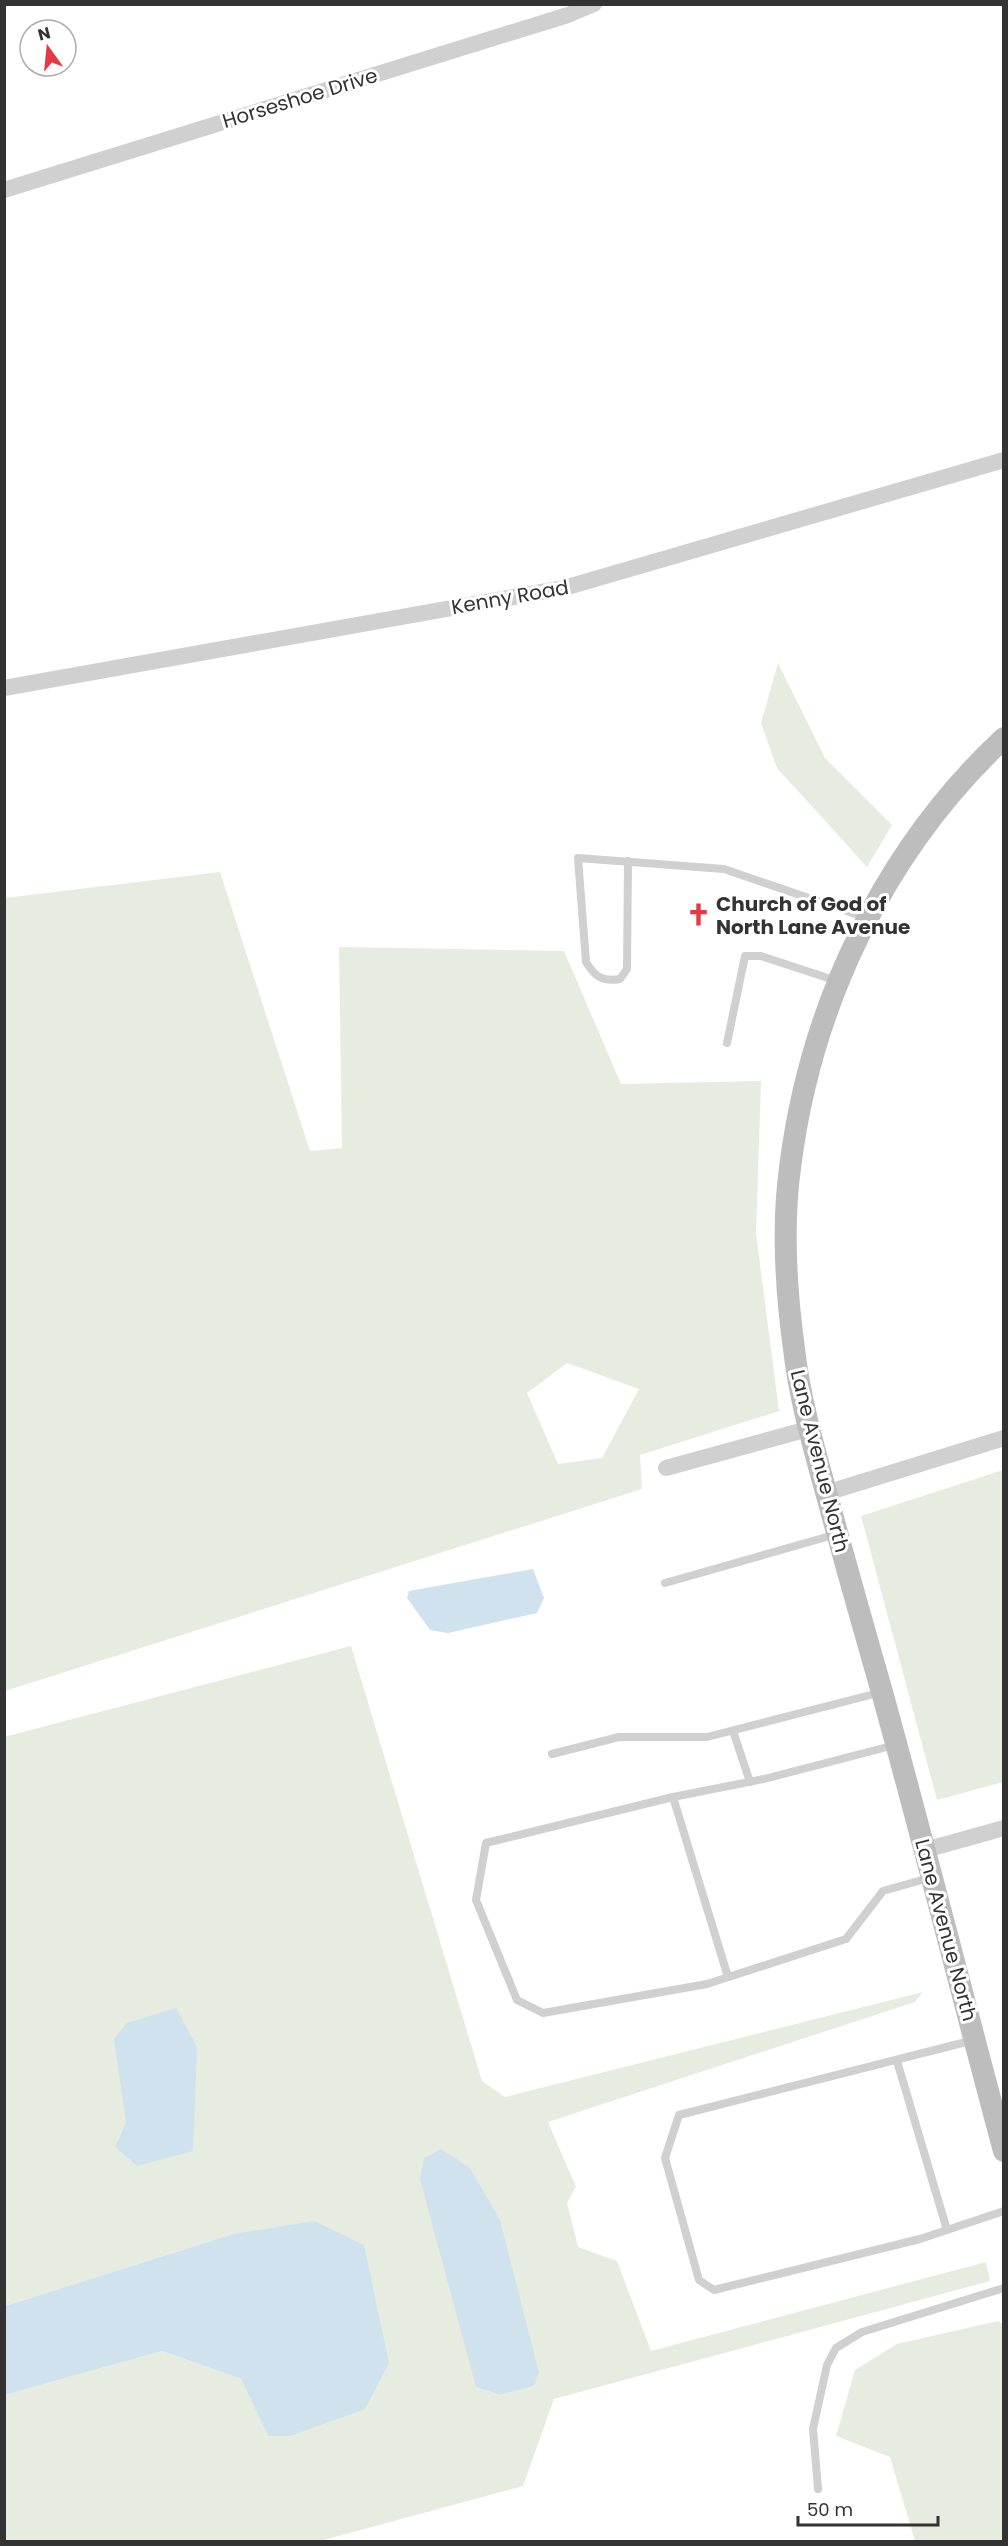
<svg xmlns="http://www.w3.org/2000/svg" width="1008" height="2546" font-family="Poppins,sans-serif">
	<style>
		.green { fill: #e6ecdf; fill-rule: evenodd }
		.water { fill: #cfe2ee }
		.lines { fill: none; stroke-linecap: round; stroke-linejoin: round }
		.service { stroke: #d0d0d0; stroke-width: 8 }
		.minor { stroke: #d0d0d0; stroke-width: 16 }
		.secondary { stroke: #bdbdbd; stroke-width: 22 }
		.labels { text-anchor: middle; stroke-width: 6; stroke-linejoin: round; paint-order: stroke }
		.street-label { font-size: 20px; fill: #333; stroke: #fff }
		.poi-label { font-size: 20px; font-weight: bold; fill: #333; stroke: #fff; text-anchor: start }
	</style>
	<rect width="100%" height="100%" fill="#fff"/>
	<g class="green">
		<path d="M778 663 825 758 892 825 867 867 777 768 761 723Z"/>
		<path d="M220 872 310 1151 342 1148 339 947 564 951 621 1084 761 1081 756 1233 779 1411 640 1455 642 1489 5 1691V898ZM567 1363 639 1389 602 1458 558 1464 527 1393Z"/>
		<path d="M1003 1470V1782L937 1800 861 1516Z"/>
		<path d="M351 1646 482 2081 505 2097 923 1992 915 2002 548 2122 576 2187 567 2203 578 2247 617 2261 651 2351 986 2262 990 2281 554 2399 523 2486 320 2541H5V2395L162 2351 241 2379 268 2436 233 2234 5 2306 4 1737ZM126 2122 137 2166 115 2147ZM534 2386 500 2395 476 2387Z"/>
		<path d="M998 2321 1004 2325 1003 2541H915L890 2457 836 2436 855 2370 897 2344Z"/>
	</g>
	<g class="water">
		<path d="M533 1569 544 1598 537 1613 448 1633 430 1630 407 1598 409 1591Z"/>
		<path d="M176 2008 197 2047 193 2151 137 2166 115 2147 126 2122 114 2039 127 2023Z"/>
		<path d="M441 2149 470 2168 500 2220 539 2373 534 2386 500 2395 476 2387 420 2179 424 2158Z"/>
		<path d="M314 2221 364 2245 389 2363 365 2409 290 2436H268L241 2379 162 2351 5 2395V2306L233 2234Z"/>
	</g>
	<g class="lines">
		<g class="service">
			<path d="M628 861 627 969 620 979C603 982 595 977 586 962L578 858 724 869 867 918"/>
			<path d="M727 1043 745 956H761L837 981"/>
			<path d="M665 1583 837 1534"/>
			<path d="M733 1731 750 1782"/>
			<path d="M552 1754 619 1737H707L882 1692"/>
			<path d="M673 1797 486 1843 476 1900 517 2000 543 2013 707 1984 846 1939 883 1891 929 1878"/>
			<path d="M728 1977 673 1797 764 1779 895 1745"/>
			<path d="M974 2040 679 2115 665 2158 699 2280 714 2290 920 2239 1004 2211"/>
			<path d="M897 2061 947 2230"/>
			<path d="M818 2489 813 2429 827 2365 836 2348 862 2332 1004 2288"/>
		</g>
		<g class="minor">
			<path d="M4 190 568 15 594 4"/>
			<path d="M4 688 564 588 1004 460"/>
			<path d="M666 1468 808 1429"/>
			<path d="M826 1493 1004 1438"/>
			<path d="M925 1850 1004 1828"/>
		</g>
		<path class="secondary" d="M1004 738C884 850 810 1006 790 1168 782 1226 786 1290 794 1349 800 1401 815 1452 829 1503 846 1566 864 1629 882 1692 924 1844 963 1998 1004 2151"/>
	</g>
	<defs>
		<symbol id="church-bare" viewBox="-9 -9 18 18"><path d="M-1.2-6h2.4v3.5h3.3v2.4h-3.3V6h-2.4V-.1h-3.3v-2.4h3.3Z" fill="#e63946" stroke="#fff" stroke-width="2.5" paint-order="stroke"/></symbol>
	</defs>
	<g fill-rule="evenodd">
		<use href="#church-bare" x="682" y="898" width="33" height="33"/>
	</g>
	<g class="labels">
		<g class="street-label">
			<text transform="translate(300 98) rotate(-17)" y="7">Horseshoe Drive</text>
			<text transform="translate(510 597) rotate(-10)" y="7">Kenny Road</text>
			<text transform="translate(820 1461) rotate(76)" y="7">Lane Avenue North</text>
			<text transform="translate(946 1930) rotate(75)" y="7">Lane Avenue North</text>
		</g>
		<g class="poi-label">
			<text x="716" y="911">Church of God of<tspan x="716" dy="23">North Lane Avenue</tspan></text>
		</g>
	</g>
	<rect width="1008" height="2546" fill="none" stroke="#333333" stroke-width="12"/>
	<g transform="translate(48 48) rotate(345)"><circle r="28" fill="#ffffff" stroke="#adadad" stroke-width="1.5"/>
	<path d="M0-4.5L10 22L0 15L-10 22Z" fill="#e63946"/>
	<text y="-9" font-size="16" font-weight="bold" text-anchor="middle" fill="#333333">N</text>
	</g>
	<path d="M798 2516v9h140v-9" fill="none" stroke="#333333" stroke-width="3"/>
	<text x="807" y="2516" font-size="18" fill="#333333" stroke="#ffffff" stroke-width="4.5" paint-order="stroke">50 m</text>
</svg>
